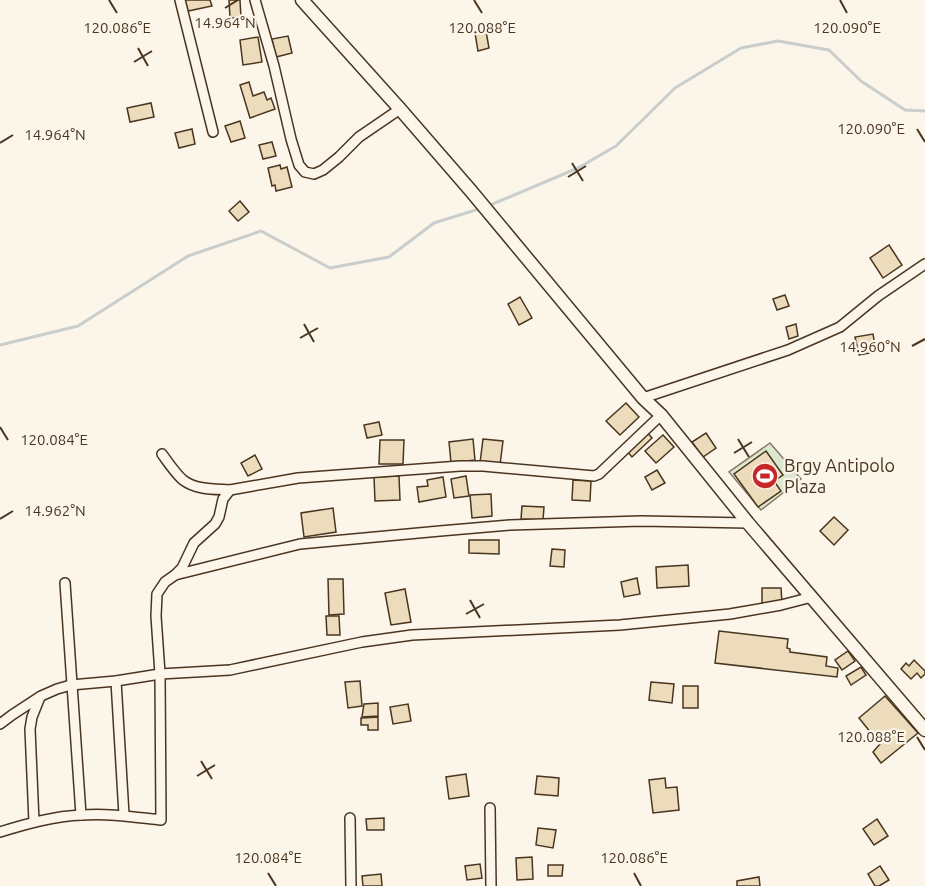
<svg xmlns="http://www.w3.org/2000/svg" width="925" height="886" font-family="Ubuntu,sans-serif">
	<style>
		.green { fill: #dce7d0; stroke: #887966; stroke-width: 1.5 }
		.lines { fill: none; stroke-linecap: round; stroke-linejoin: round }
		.stream { stroke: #c9cecd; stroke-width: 3 }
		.building { fill: #ecdcbc; stroke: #4a3520; stroke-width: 1.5 }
		.minor-casing { stroke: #4a3520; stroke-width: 12 }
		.secondary-casing { stroke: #4a3520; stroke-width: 15 }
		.minor { stroke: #fbf6e9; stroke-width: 9 }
		.secondary { stroke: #fbf6e9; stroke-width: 12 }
		.ticks { fill: none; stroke: #4a3520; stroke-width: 2 }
		.labels { text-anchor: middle; stroke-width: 4.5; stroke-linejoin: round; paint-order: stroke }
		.poi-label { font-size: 18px; fill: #4a3520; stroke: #fbf6e9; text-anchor: start }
		.ticks-label { font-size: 15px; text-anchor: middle; fill: #4a3520; stroke: #fbf6e9; stroke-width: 4.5; stroke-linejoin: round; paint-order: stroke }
	</style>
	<rect width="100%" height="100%" fill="#fbf6e9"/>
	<path class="green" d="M770 443 801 479 761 510 729 472Z"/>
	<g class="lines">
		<g class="stream">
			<path d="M488 206 578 168 616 146 675 88 741 48 778 41 829 50 861 81 905 110 925 111"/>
			<path d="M0 345 78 326 188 256 261 231 330 268 389 257 434 223 482 208"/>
		</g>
	</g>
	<g class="building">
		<path d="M185 0H210L212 6 188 11Z"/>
		<path d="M229 0H240L241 18H230Z"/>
		<path d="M486 31 489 48 478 51 475 33Z"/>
		<path d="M288 36 292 53 276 57 272 39Z"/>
		<path d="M258 37 262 62 243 65 240 40Z"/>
		<path d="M249 82 253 96 264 92 267 100 271 98 275 109 250 118 240 85Z"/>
		<path d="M151 103 154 117 130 122 127 108Z"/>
		<path d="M240 121 245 138 231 142 225 126Z"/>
		<path d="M192 129 195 144 179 148 175 133Z"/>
		<path d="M272 142 276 156 263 159 259 145Z"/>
		<path d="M280 165 281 169 287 167 292 187 276 191 275 185 272 186 268 168Z"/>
		<path d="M240 201 249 212 238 221 229 211Z"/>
		<path d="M889 245 902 265 883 278 870 258Z"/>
		<path d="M785 295 789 306 777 310 773 299Z"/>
		<path d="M520 297 532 318 519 325 508 304Z"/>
		<path d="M796 324 798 336 789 339 786 327Z"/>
		<path d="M873 334 876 352 859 355 855 337Z"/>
		<path d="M626 403 639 417 620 435 606 421Z"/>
		<path d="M379 422 382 435 367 438 364 425Z"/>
		<path d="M646 431 652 438 632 457 626 450Z"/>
		<path d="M706 433 716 448 703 457 692 442Z"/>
		<path d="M663 435 674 447 656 463 645 451Z"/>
		<path d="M473 439 475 460 451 463 449 442Z"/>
		<path d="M483 439 503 441 500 465 480 463Z"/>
		<path d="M380 440H404L403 464H379Z"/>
		<path d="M766 451 783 475 774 481 781 491 758 507 734 474Z"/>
		<path d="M255 455 262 469 248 476 241 463Z"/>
		<path d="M657 470 665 483 652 490 645 477Z"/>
		<path d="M399 476 400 500 375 501 374 477Z"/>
		<path d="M466 476 469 496 454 498 451 479Z"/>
		<path d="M443 477 446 497 419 502 417 487 428 486 427 480Z"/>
		<path d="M573 480 591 481 590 501 572 500Z"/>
		<path d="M491 494 492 516 472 518 470 495Z"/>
		<path d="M522 506 544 507 543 520 521 519Z"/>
		<path d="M333 508 336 532 304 537 301 513Z"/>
		<path d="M834 517 848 530 834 545 820 531Z"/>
		<path d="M469 540H499V554L469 553Z"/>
		<path d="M552 549 565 550 564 567 550 566Z"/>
		<path d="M688 565 689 586 657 588 656 567Z"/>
		<path d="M637 578 640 594 624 597 621 582Z"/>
		<path d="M328 579H343L344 614 329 615Z"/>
		<path d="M762 588H781L782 603H762Z"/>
		<path d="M405 589 411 622 391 625 385 593Z"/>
		<path d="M326 616H339L340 635H327Z"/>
		<path d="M719 631 788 639 787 648 790 649V652L827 657 826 666 838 668 837 677 715 663Z"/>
		<path d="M848 651 855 661 842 670 835 660Z"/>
		<path d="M914 660 925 671V674L921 678 917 673 911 679 901 669 906 663 909 666Z"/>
		<path d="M861 667 866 675 851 685 846 676Z"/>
		<path d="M360 681 362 706 348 708 345 682Z"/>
		<path d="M651 682 674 684 672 703 649 700Z"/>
		<rect x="683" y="686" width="15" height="22"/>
		<path d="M885 696 918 733 881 763 873 752 880 744 859 718Z"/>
		<path d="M378 703V716L362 717 364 704Z"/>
		<path d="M408 704 411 721 393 724 390 707Z"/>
		<path d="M378 717V730H368V725H361V718Z"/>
		<path d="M466 774 469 796 449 799 446 777Z"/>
		<path d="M537 776 559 778 558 796 535 794Z"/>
		<path d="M665 778 666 788 677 787 679 810 653 813 649 780Z"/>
		<path d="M384 818V830H367L366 819Z"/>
		<path d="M877 819 888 836 874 845 863 829Z"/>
		<path d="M538 828 556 830 553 848 536 845Z"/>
		<path d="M532 857 533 879 517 880 516 858Z"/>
		<path d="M480 864 482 878 467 880 465 866Z"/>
		<path d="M548 865H563L562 876H548Z"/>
		<path d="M880 866 889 880 879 886H875L868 874Z"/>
		<path d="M381 874 382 886H363L362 876Z"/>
		<path d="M759 877 760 886H737V881Z"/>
	</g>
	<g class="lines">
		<defs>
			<g id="minor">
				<path d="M180 0 213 132"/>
				<path d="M255 0 274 66 291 139 299 165 305 172 314 174 323 170 339 157 359 137 400 109"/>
				<path d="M643 398 788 350 840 327 878 296 925 264"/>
				<path d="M162 454C168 462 175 473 183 480 196 490 215 489 230 490L223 499 219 517 215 524 194 543 182 568 175 575"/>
				<path d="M230 490 298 478 460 466H483L594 476 599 474 661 415"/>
				<path d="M65 583 81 815"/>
				<path d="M116 681 124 815"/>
				<path d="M0 724 12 715 41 696 57 689 71 685 116 681 160 674 230 670 362 642 412 635 620 625 730 614 781 605 812 597"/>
				<path d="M490 808 491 886"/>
				<path d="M350 818 351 886"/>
				<path d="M34 822 30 729 32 717 40 697"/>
				<path d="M0 832C26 824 54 816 82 815 108 813 134 817 161 820L160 674 156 616 157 594 165 582 175 575 300 544 440 531 510 525 641 521 748 523"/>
			</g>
			<path id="secondary" d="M302 0 400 109 471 191 643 398 661 415 748 523 925 730"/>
		</defs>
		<use href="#minor" class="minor-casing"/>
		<use href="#secondary" class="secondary-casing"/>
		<use href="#minor" class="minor"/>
		<use href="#secondary" class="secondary"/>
	</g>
	<path class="ticks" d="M109 0 117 13M474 0 482 13M840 0 847 13M225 8 238 0M138 48 148 66M134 62 152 51M917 129 925 142M0 143 13 135M572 163 583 181M568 177 586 166M304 324 314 342M300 338 318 328M912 346 925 339M0 427 8 440M738 439 749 457M734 453 752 442M0 519 13 511M470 600 480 618M466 614 484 604M917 737 925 750M201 761 212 779M197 776 215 765M268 873 276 886M634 873 641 886"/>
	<defs>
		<symbol id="stadium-disc" viewBox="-11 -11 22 22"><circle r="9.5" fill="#c62828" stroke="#fbf6e9"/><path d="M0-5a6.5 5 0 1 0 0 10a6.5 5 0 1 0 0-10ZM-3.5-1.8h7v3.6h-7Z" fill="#fff"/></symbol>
	</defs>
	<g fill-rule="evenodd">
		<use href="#stadium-disc" x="750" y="461" width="30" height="30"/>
	</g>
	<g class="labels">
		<g class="poi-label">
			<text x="784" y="472">Brgy Antipolo<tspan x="784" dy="21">Plaza</tspan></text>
		</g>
	</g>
	<g class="ticks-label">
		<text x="225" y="28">14.964°N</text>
		<text x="847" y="33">120.090°E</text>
		<text x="117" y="33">120.086°E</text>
		<text x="482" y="33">120.088°E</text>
		<text x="871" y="134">120.090°E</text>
		<text x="55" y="140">14.964°N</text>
		<text x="870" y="352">14.960°N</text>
		<text x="54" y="445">120.084°E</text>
		<text x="55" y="516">14.962°N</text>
		<text x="871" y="742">120.088°E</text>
		<text x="268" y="863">120.084°E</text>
		<text x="634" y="863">120.086°E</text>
	</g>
</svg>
